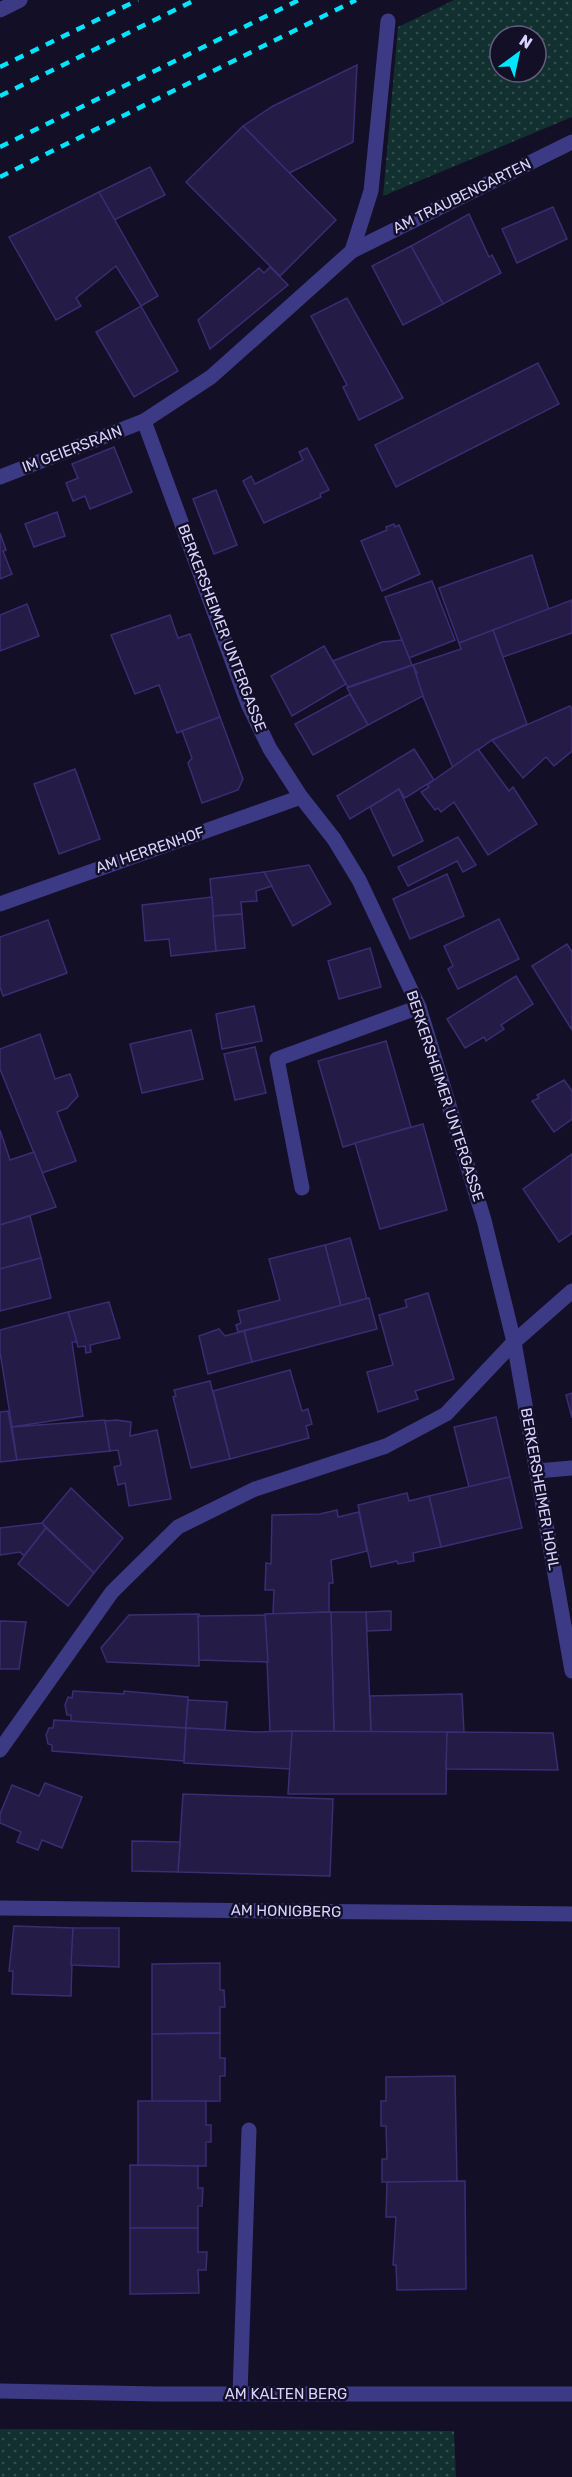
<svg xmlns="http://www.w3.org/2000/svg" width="572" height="2477" font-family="Rubik,sans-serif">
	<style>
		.garden { fill: url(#garden-dots); fill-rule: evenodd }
		.building { fill: #241b47; stroke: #3b2d73; stroke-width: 1.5 }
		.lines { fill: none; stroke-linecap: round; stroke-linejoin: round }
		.service { stroke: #3d3a85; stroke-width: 15 }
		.minor { stroke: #3d3a85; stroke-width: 15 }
		.rail { stroke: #00e5ff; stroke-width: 4.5; stroke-dasharray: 9 8; stroke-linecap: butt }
		.labels { text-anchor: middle; stroke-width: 5; stroke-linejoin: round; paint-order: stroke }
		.street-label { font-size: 15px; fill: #d9d4ff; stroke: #130f26 }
	</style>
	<defs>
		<pattern id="garden-dots" width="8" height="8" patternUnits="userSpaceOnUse" patternTransform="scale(1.5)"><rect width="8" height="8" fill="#12302f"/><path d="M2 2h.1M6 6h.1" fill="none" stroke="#344d4e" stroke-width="1.8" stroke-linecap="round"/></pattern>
	</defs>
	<rect width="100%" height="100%" fill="#130f26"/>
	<g class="garden">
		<path d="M454 0H572V117L383 196 398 27ZM500 36H536V72H500Z"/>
		<path d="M0 2429 454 2431 456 2477H0Z"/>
	</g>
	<g class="building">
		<path d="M357 65 353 142 289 173 243 126 273 106Z"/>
		<path d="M243 126 336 220 280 276 186 182Z"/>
		<path d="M150 167 165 195 114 220 99 192Z"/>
		<path d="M99 192 158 296 141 306 116 266 76 298 81 306 56 320 9 237Z"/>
		<path d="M553 207 567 239 517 263 502 229Z"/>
		<path d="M469 214 489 257 492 255 501 273 443 304 411 246Z"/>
		<path d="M411 246 443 304 403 325 372 266Z"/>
		<path d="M270 267 288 285 210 349 198 320 259 268 264 273Z"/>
		<path d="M347 298 403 398 359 420 343 387 347 385 311 316Z"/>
		<path d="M141 306 178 371 134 397 96 332Z"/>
		<path d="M538 363 559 404 396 487 375 445Z"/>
		<path d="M114 447 132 492 90 509 85 496 73 501 66 483 78 478 72 464Z"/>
		<path d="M307 448 329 490 320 494 321 497 264 523 243 481 251 476 255 484 303 460 299 452Z"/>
		<path d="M216 490 237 545 214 554 193 499Z"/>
		<path d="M57 512 65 536 34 547 25 524Z"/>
		<path d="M394 524 395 527 399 525 420 574 382 591 361 541 387 530 386 527Z"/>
		<path d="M0 533 6 550 3 551 12 574 0 579Z"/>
		<path d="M532 555 549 610 459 643 439 588Z"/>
		<path d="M432 581 455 640 409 658 385 597Z"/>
		<path d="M572 600V633L503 657 493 630Z"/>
		<path d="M27 604 39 636 0 651V615Z"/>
		<path d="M170 615 178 638 190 634 220 717 177 733 159 685 135 694 111 635Z"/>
		<path d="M493 630 527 724 492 740 453 768 414 675 417 673 413 665 461 649 459 643Z"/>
		<path d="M402 640 412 665 348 687 333 661 382 642Z"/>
		<path d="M324 646 346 684 292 716 271 676Z"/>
		<path d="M413 665 423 696 368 725 347 688Z"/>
		<path d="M350 694 368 725 313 755 295 724Z"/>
		<path d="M570 706 572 709V751L554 766 546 757 523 778 492 740Z"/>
		<path d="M220 717 243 779 238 790 202 803 188 763 192 758 182 731Z"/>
		<path d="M414 749 434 780 405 798 399 789 350 819 337 796Z"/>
		<path d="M478 749 509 791 513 787 537 824 488 855 454 802 441 812 438 808 435 810 421 792 429 787 427 785Z"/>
		<path d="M75 769 100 839 59 854 34 784Z"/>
		<path d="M399 789 423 841 393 856 370 807Z"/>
		<path d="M458 837 476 865 463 872 457 861 408 886 398 867Z"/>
		<path d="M309 865 331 904 293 926 264 872Z"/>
		<path d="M264 872 272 886 256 891 257 901 241 902 242 914 213 916 210 879Z"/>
		<path d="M447 874 464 916 410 939 393 899Z"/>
		<path d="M212 897 216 951 171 956 169 939 145 941 142 905Z"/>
		<path d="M242 914 245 948 216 951 213 916Z"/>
		<path d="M499 919 519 959 458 989 448 969 453 966 444 946Z"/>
		<path d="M48 920 67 973 3 996 0 987V937Z"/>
		<path d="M567 944 572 952V1030L532 966Z"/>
		<path d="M370 948 381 987 339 999 328 961Z"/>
		<path d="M516 976 533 1004 501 1025 504 1029 486 1041 484 1037 465 1048 447 1019Z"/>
		<path d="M254 1006 262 1041 222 1049 216 1014Z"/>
		<path d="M191 1030 203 1079 142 1093 130 1044Z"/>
		<path d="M40 1034 55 1079 70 1074 78 1096 67 1108 57 1112 76 1161 42 1173 0 1069V1049Z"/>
		<path d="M386 1041 411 1127 343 1147 318 1061Z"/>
		<path d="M255 1047 266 1093 235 1100 224 1054Z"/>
		<path d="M564 1080 572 1091V1119L554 1132 532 1101 539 1098 537 1095Z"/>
		<path d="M423 1124 447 1210 380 1229 355 1143Z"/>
		<path d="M0 1130 10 1160 34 1152 56 1207 0 1225Z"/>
		<path d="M572 1154V1233L559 1242 523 1189Z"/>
		<path d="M30 1216 41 1258 0 1269V1225Z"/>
		<path d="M350 1238 367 1299 341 1306 325 1245Z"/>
		<path d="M325 1245 341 1306 238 1332 236 1325 241 1323 238 1311 280 1300 269 1259Z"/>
		<path d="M41 1258 51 1298 0 1311V1269Z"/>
		<path d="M428 1293 454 1379 415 1391 418 1399 378 1412 367 1372 393 1365 379 1315 407 1307 405 1300Z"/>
		<path d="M369 1298 377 1329 252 1362 244 1331Z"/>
		<path d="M109 1302 120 1338 90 1345 91 1352 86 1353 85 1346 78 1347 68 1312Z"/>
		<path d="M68 1312 77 1342H72L83 1416 12 1427 0 1352V1330Z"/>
		<path d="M219 1329 225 1336 244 1331 252 1362 208 1374 199 1336Z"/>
		<path d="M290 1370 302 1411 308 1409 312 1424 306 1426 309 1438 230 1459 213 1391Z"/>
		<path d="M210 1381 230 1459 191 1468 173 1397 176 1396 174 1390Z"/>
		<path d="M572 1393V1418L566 1395Z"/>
		<path d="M8 1411 17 1460 0 1462V1412Z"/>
		<path d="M496 1417 510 1477 469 1487 454 1427Z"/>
		<path d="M105 1420 110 1451 17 1460 12 1427Z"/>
		<path d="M116 1420 131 1422 130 1436 157 1430 171 1499 129 1506 125 1483 118 1485 114 1467 121 1465 118 1450 110 1451 105 1421Z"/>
		<path d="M510 1477 522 1528 441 1547 429 1496Z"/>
		<path d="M71 1488 123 1538 94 1573 42 1523Z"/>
		<path d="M407 1493 409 1501 429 1496 441 1547 413 1553 414 1561 398 1564 397 1561 371 1567 358 1505Z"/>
		<path d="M337 1510 338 1517 359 1512 367 1551 331 1560 333 1583H329V1612L273 1614 274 1590H265L266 1563 271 1564 272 1515 320 1514Z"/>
		<path d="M42 1523 46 1528 24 1556 20 1552 0 1555V1528Z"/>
		<path d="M46 1528 94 1573 68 1606 18 1564Z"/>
		<path d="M391 1611V1630L367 1631 366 1612Z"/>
		<path d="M331 1612H366L371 1732H334Z"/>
		<path d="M331 1612 334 1732 270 1731 265 1614Z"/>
		<path d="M199 1614V1666L107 1662 101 1648 129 1615Z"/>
		<path d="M265 1615 268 1662 199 1660 198 1616Z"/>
		<path d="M0 1621 26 1622 19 1669H0Z"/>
		<path d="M73 1691 124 1694V1691L188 1697 186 1728 71 1722V1715H67L65 1705 68 1697 72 1698Z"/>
		<path d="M462 1694 464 1733 371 1732 370 1696Z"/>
		<path d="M188 1700 227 1702 225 1730 186 1728Z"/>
		<path d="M54 1720 186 1728 184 1761 52 1751V1745L48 1744 46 1735 49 1728H53Z"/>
		<path d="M186 1728 256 1732 292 1731 291 1769 184 1763Z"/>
		<path d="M292 1731 447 1732 446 1794H288Z"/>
		<path d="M447 1732 553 1733 558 1770 446 1769Z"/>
		<path d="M45 1783 82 1797 62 1848 42 1840 38 1850 17 1842 21 1832 0 1823V1814L12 1785 39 1796Z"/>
		<path d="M183 1794 333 1799 330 1876 178 1872Z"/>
		<path d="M132 1841 180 1842 178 1872 132 1871Z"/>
		<path d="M14 1926 73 1928 71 1996 12 1994 13 1971H9Z"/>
		<path d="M73 1928H119V1967L71 1965Z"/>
		<path d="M220 1963V1990H224L225 2007H220V2033L152 2034V1964Z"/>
		<path d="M220 2033V2058H225V2076H220V2101L152 2102V2034Z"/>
		<path d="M455 2076 457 2182H382V2159H387L386 2126H381V2101H386V2077Z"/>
		<path d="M138 2101H206V2125H211V2142H206V2166L138 2165Z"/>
		<path d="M130 2165 198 2166V2188H203L202 2206H198V2228H130Z"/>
		<path d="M465 2181 466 2289 397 2290 396 2265H393L396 2217H386L387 2182Z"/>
		<path d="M130 2228H198V2252H207L206 2270H198L199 2293 130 2294Z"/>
	</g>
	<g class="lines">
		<g class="service">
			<path d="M0 10 20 0"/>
			<path d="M352 251 371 191 388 21"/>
			<path d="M302 1188 277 1059 419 1007"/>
			<path d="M537 1471 572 1468"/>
			<path d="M240 2394 249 2130"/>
		</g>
		<g class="minor">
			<path d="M144 421 248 704 270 749 301 797 334 839 359 880 419 1007 484 1220 514 1342 572 1671"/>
			<path d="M0 477 144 421 211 377 352 251 572 142"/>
			<path d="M0 904 301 797"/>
			<path d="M0 1750 112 1592 178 1527 255 1489 386 1446 446 1414 514 1342 572 1291"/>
			<path d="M0 1908 572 1914"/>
			<path d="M0 2391 158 2394H572"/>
		</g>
		<g class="rail">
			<path d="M0 67 138 0"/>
			<path d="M0 96 195 0"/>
			<path d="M0 147 299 0"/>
			<path d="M0 177 356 0"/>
		</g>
	</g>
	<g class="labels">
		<g class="street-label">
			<text transform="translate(462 196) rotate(-26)" y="5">AM TRAUBENGARTEN</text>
			<text transform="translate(72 449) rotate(-21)" y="5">IM GEIERSRAIN</text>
			<text transform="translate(222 628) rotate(69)" y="5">BERKERSHEIMER UNTERGASSE</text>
			<text transform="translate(150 850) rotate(-19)" y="5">AM HERRENHOF</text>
			<text transform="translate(445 1096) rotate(72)" y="5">BERKERSHEIMER UNTERGASSE</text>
			<text transform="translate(540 1489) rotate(80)" y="5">BERKERSHEIMER HOHL</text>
			<text transform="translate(286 1911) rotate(1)" y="5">AM HONIGBERG</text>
			<text x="286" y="2399">AM KALTEN BERG</text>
		</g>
	</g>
	<g transform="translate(518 54) rotate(33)"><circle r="28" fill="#130f26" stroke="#625e7d" stroke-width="1.5"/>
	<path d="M0-4.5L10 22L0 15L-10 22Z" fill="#00e5ff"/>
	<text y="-9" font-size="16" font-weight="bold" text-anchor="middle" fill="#d9d4ff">N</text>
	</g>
</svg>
